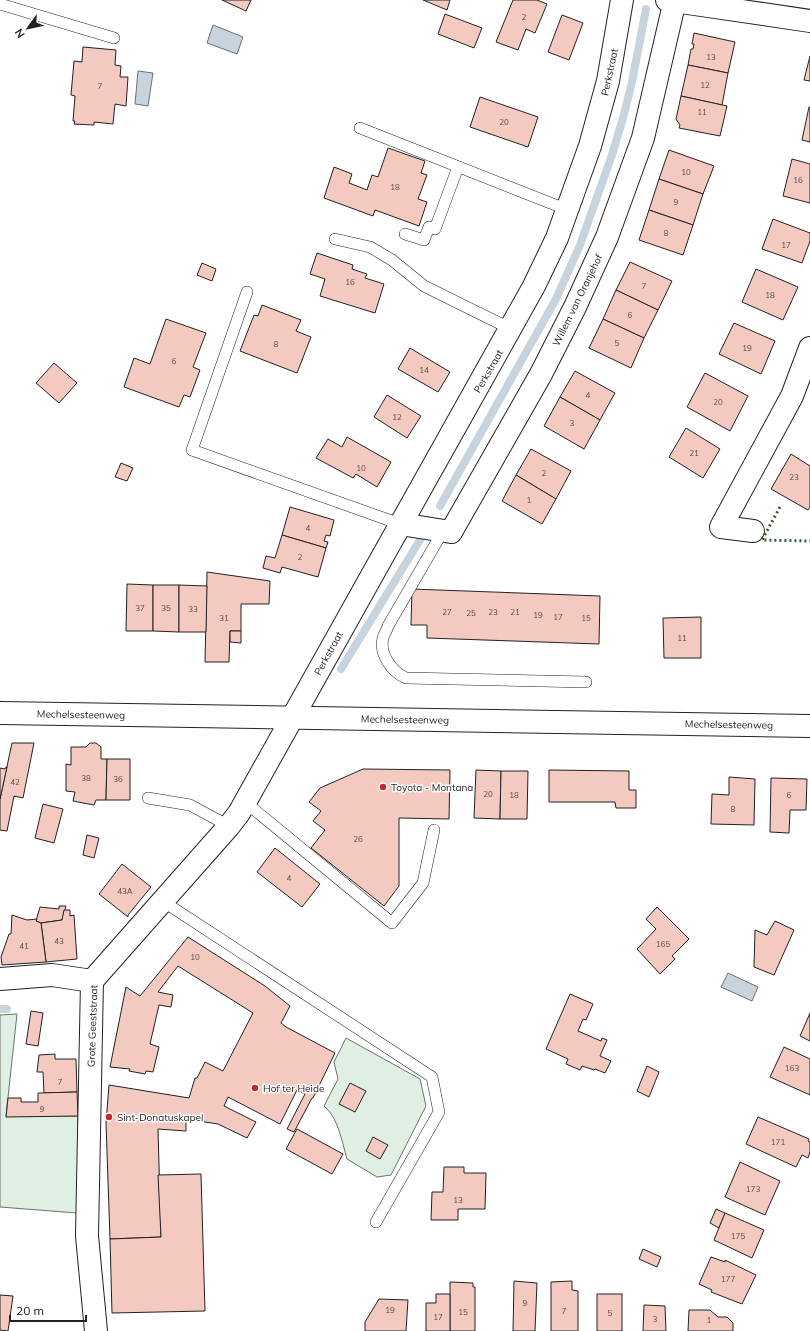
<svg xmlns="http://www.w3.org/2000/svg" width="810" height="1331" font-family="Mulish,sans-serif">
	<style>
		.green { fill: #e0efe3; stroke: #6f6f6f }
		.water { fill: #c7d3dd; stroke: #6f6f6f }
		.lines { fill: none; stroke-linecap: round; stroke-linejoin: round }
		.stream { stroke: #c7d3dd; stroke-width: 8 }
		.building { fill: #f3c9c0; stroke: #222 }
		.lane-casing { stroke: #222; stroke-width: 12 }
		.street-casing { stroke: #222; stroke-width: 24 }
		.secondary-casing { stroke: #222; stroke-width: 24 }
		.lane { stroke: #fff; stroke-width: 11 }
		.street { stroke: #fff; stroke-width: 22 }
		.secondary { stroke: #fff; stroke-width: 22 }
		.hedge { stroke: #2f5e38; stroke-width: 3; stroke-dasharray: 2 3; stroke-linecap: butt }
		.poi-dot { fill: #c62828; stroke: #fff; stroke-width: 1.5 }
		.labels { text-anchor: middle; stroke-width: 3; stroke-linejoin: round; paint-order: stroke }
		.number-label { font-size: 8px; fill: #564c4a }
		.street-label { font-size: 10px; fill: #222; stroke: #fff }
		.poi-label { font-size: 10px; fill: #222; stroke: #fff; text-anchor: start }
	</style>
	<rect width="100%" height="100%" fill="#fff"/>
	<g class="green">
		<path d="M17 1014 6 1116H78L77 1213 0 1207V1015Z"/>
		<path d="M346 1038 420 1079 426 1106 391 1175 377 1177 347 1159C342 1142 338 1117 324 1106L338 1079 334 1062Z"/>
	</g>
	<g class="water">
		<path d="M213 25 243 37 237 54 207 43Z"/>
		<path d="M138 71 153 73 148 106 135 104Z"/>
		<path d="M728 973 758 987 752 1001 721 987Z"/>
	</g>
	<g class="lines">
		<g class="stream">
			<path d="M440 506 556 299 580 245 612 155 623 118 632 82 646 9"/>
			<path d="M341 669 420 540"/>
			<path d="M0 1009H7"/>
		</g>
	</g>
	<g class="building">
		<path d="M222 0H251L246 11Z"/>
		<path d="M423 0H450L447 10Z"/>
		<path d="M513 0H537L547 4 535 33 526 29 518 50 496 42Z"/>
		<path d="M445 14 482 28 474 48 438 34Z"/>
		<path d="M562 15 583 23 569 60 548 52Z"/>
		<path d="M694 33 735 42 728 73 688 65 691 49H693L694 44H692Z"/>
		<path d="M83 47 116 50 115 65 121 66 120 77H128L126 106 115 104 113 124 94 122V125L74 124 75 121H73L75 96 71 95 74 61 82 62Z"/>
		<path d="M810 56V81L804 80Z"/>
		<path d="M688 65 728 73 722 105 681 96Z"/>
		<path d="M681 96 727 106 720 136 679 128 680 125 676 119Z"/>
		<path d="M480 97 538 117 528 147 470 127Z"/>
		<path d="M809 107H810V142L802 140Z"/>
		<path d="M388 148 425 161 421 173 427 175 418 199 427 202 419 226 375 210 373 216 324 198 334 167 352 174 349 183 367 190 372 175 378 177Z"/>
		<path d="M669 150 714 166 703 194 659 179Z"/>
		<path d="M792 159 810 164V203L783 196Z"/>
		<path d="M659 179 703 194 693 225 649 210Z"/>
		<path d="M649 210 693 225 683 255 639 240Z"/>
		<path d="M773 219 810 233V241L802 263 762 249Z"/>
		<path d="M317 253 353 265 352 269 367 274 365 278 384 284 375 313 320 296 325 279 310 274Z"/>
		<path d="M630 262 672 281 658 310 616 290Z"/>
		<path d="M202 263 216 269 212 281 197 275Z"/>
		<path d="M756 269 798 287 783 320 742 302Z"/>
		<path d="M616 290 658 310 644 338 603 319Z"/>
		<path d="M262 305 301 320 296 331 311 337 297 373 240 351 254 315 258 316Z"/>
		<path d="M166 319 206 333 193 367 200 370 190 397 184 395 179 407 124 387 134 358 150 364Z"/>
		<path d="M603 319 644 338 631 368 589 348Z"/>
		<path d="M734 323 775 341 761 374 719 354Z"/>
		<path d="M410 348 450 372 438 392 398 369Z"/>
		<path d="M54 363 77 383 59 403 36 383Z"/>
		<path d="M575 371 615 393 600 420 560 397Z"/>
		<path d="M705 373 748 396 730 431 687 407Z"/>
		<path d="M387 395 421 416 407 438 374 417Z"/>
		<path d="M560 397 600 420 584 449 544 426Z"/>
		<path d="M686 428 720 449 703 478 669 457Z"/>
		<path d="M347 437 391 462 377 487 356 474 353 478 316 458 328 439 342 447Z"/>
		<path d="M531 449 571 471 556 499 516 475Z"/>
		<path d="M791 454 810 466V507L808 510 771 489Z"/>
		<path d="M121 463 133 468 127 481 115 477Z"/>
		<path d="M516 475 556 499 542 524 502 501Z"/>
		<path d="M290 507 334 520 330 536 326 535 324 541 328 542 326 548 282 535Z"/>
		<path d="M282 535 326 548 318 577 282 567 280 573 263 568 266 556 275 558Z"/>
		<path d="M207 572 270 581 269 604H241V631H230L229 662H205Z"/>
		<path d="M127 584 153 585V631H126Z"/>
		<path d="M153 585H179V632L153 631Z"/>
		<path d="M179 585 207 586 206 632H179Z"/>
		<path d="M412 589 600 596 599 644 427 638V625H411Z"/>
		<path d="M701 617V658H664L663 618Z"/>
		<path d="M230 631H241V643L230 642Z"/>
		<path d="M12 743H34L23 798 14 796 7 831 0 830V799Z"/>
		<path d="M90 743H96L101 747V759H107L106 800H96L94 805 73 801 75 792 66 791V764L71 765V747H86Z"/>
		<path d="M107 759H130V800H106Z"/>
		<path d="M6 767H7L0 799V768L5 769Z"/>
		<path d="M363 769 450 770 449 819 399 818V886L384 906 311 848 325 830 313 821 321 811 309 802 320 788Z"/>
		<path d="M476 770 501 771 500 819 474 818Z"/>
		<path d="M549 770 629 771V790H636V808H616L615 802H549Z"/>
		<path d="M501 771H528L527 819H500Z"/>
		<path d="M729 777 755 779 754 825 711 824 712 794 729 795Z"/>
		<path d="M771 778 807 779 806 810H790L789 833 770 832Z"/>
		<path d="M43 804 63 809 54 843 35 838Z"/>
		<path d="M87 835 99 838 94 858 83 855Z"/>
		<path d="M275 848 320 884 302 907 257 872Z"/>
		<path d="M122 864 151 887 128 915V917L99 894Z"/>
		<path d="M59 906H66L62 920 41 923 36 921 40 907 59 909Z"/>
		<path d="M657 907 689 939 672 956 675 959 660 974 637 949 656 929 646 919Z"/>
		<path d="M64 910H70V916L74 915 77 959 46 962 41 923 62 920Z"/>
		<path d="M12 915 27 920 37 919 36 921 41 923 46 962 2 965 1 957 9 934H11Z"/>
		<path d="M775 921 794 930 774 975 754 967 755 930 767 935Z"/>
		<path d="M188 937 265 986 290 1006 281 1023 286 1027 335 1053 313 1098H312L294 1132 287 1129 305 1094 297 1090 280 1124 228 1097 224 1106 256 1122 247 1138 218 1124 186 1119V1131L158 1129 161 1237 110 1239 106 1123 109 1085 189 1098 195 1078H197L205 1062 223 1071 253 1013 178 966 158 992 173 995 171 1007 159 1005 150 1044 159 1047 153 1072 146 1071 145 1074 129 1071 130 1069 110 1067 126 987 140 996Z"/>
		<path d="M570 994 593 1004 586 1020 583 1019 578 1031 601 1041 602 1038 607 1040 600 1056 611 1061 605 1073 595 1069 594 1070 582 1066 580 1070 566 1064 568 1059 546 1049Z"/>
		<path d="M31 1011 43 1013 38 1046 26 1044Z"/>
		<path d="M810 1013V1041L800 1036Z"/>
		<path d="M784 1047 810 1059V1095L770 1077Z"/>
		<path d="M55 1054V1059H76L77 1092 44 1093 43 1072H37L39 1055Z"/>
		<path d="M647 1066 659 1072 649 1097 637 1091Z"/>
		<path d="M350 1083 366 1091 355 1112 339 1104Z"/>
		<path d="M77 1092 78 1116 6 1117 8 1098H21V1102H38V1093Z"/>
		<path d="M758 1117 809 1139 808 1141 810 1142V1152L808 1158 802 1155 796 1167 746 1144Z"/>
		<path d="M297 1129 343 1154 332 1174 286 1149Z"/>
		<path d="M373 1137 388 1145 380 1159 366 1151Z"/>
		<path d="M740 1162 780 1181 765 1215 725 1197Z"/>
		<path d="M444 1167H464V1173H486L485 1209H458V1220H431L432 1192H443Z"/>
		<path d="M201 1174 205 1311 112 1313 110 1239 161 1237 158 1175Z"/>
		<path d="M716 1209 725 1213 719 1228 710 1223Z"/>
		<path d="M725 1213 764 1230 752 1258 714 1240Z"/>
		<path d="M643 1249 661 1257 657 1267 639 1259Z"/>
		<path d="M711 1257 725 1262V1260L756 1275 742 1304 711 1292 712 1290 699 1284Z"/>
		<path d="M514 1281 537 1283 535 1331H513Z"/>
		<path d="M572 1281V1290L578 1291V1331H551V1282Z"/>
		<path d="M450 1282 473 1283V1287H475V1331H450Z"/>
		<path d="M436 1294H450V1331H426V1303H436Z"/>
		<rect x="597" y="1294" width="25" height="37"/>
		<path d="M0 1295 13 1296 8 1331 0 1330Z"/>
		<path d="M379 1299 408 1300 406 1331H365V1322Z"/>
		<path d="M644 1305 665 1306 666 1331H643Z"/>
		<path d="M689 1310H710L718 1317H727L733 1323V1331H688Z"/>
	</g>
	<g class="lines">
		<defs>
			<g id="lane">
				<path d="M0 4 114 38"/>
				<path d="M360 128 568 210"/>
				<path d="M405 234 424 240 429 227 435 229 458 167"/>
				<path d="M335 239 370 247 392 260 424 286 511 329"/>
				<path d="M247 292 192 450 400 524"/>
				<path d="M443 531 388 626C387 630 384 634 383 638 379 654 392 672 406 678L586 682"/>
				<path d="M148 798 190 805 229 826"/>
				<path d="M245 802 392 923 423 883 434 830"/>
				<path d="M164 902 432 1077 439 1112 376 1222"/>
			</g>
			<g id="street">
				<path d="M667 0 810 21"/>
				<path d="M400 524 451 532 541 374 575 307 607 237 643 138 675 0"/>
				<path d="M753 531 721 527 792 396 810 348"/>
				<path d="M0 979 52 975 92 981"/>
				<path d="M96 1331 87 1236 92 981 229 826 239 813 534 286 557 238 590 146 608 81 622 0"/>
			</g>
			<path id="secondary" d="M0 713 810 726"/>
		</defs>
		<use href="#lane" class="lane-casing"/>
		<use href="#street" class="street-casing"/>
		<use href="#secondary" class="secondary-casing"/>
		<use href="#lane" class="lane"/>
		<use href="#street" class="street"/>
		<use href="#secondary" class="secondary"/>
		<path class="hedge" d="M780 507 762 540 810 541"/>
	</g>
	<g class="poi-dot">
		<circle cx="383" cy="787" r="4"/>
		<circle cx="255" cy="1088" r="4"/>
		<circle cx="109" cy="1117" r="4"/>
	</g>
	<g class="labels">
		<g class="number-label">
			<text x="524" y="20">2</text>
			<text x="711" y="60">13</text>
			<text x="705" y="88">12</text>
			<text x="100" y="89">7</text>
			<text x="702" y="115">11</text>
			<text x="504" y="125">20</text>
			<text x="686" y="175">10</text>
			<text x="798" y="183">16</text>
			<text x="395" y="190">18</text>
			<text x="676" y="205">9</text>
			<text x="666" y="236">8</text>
			<text x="786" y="248">17</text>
			<text x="350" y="285">16</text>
			<text x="644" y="289">7</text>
			<text x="770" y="298">18</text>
			<text x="630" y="318">6</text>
			<text x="617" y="346">5</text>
			<text x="276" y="347">8</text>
			<text x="747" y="351">19</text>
			<text x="174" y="364">6</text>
			<text x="424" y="373">14</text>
			<text x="588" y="398">4</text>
			<text x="718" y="405">20</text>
			<text x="397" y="420">12</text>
			<text x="572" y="426">3</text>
			<text x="694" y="456">21</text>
			<text x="361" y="471">10</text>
			<text x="544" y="476">2</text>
			<text x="794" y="480">23</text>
			<text x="529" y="503">1</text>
			<text x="308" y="531">4</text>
			<text x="300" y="560">2</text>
			<text x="140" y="611">37</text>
			<text x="166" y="611">35</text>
			<text x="193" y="612">33</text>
			<text x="447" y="615">27</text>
			<text x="493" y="615">23</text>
			<text x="515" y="615">21</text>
			<text x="471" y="616">25</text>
			<text x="538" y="618">19</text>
			<text x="558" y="620">17</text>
			<text x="224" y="621">31</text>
			<text x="586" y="621">15</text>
			<text x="682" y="641">11</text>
			<text x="86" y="781">38</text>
			<text x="118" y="782">36</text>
			<text x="15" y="785">42</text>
			<text x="488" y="797">20</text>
			<text x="514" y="798">18</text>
			<text x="789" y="798">6</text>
			<text x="733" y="812">8</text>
			<text x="358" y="842">26</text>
			<text x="289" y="881">4</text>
			<text x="125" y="894">43A</text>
			<text x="59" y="944">43</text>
			<text x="663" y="947">165</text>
			<text x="24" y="949">41</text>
			<text x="195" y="960">10</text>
			<text x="792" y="1071">163</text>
			<text x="60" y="1085">7</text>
			<text x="42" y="1112">9</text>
			<text x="778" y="1145">171</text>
			<text x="753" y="1192">173</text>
			<text x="458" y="1203">13</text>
			<text x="738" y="1239">175</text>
			<text x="728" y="1282">177</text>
			<text x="525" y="1306">9</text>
			<text x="390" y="1313">19</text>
			<text x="564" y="1314">7</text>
			<text x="463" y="1315">15</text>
			<text x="610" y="1316">5</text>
			<text x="438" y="1320">17</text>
			<text x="655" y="1322">3</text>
			<text x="709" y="1323">1</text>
		</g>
		<g class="street-label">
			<text transform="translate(609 72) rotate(-78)" y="4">Perkstraat</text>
			<text transform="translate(577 300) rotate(-64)" y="4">Willem van Oranjehof</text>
			<text transform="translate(488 371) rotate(-60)" y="4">Perkstraat</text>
			<text transform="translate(328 653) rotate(-61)" y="4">Perkstraat</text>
			<text transform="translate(81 714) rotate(1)" y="4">Mechelsesteenweg</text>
			<text transform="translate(405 719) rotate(1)" y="4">Mechelsesteenweg</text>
			<text transform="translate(729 724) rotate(1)" y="4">Mechelsesteenweg</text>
			<text transform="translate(92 1026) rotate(-88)" y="4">Grote Geeststraat</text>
		</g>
		<g class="poi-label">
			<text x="391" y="791">Toyota - Montana</text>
			<text x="263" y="1092">Hof ter Heide</text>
			<text x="117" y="1121">Sint-Donatuskapel</text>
		</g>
	</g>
	<g transform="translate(28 28) rotate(237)" stroke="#ffffff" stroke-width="3" paint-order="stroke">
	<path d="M0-3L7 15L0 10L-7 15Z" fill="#222222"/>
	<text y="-6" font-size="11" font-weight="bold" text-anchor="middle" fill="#222222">N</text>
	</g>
	<path d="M10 1315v6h76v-6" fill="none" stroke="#222222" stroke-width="2"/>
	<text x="16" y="1315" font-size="12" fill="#222222" stroke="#ffffff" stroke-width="3" paint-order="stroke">20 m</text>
</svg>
